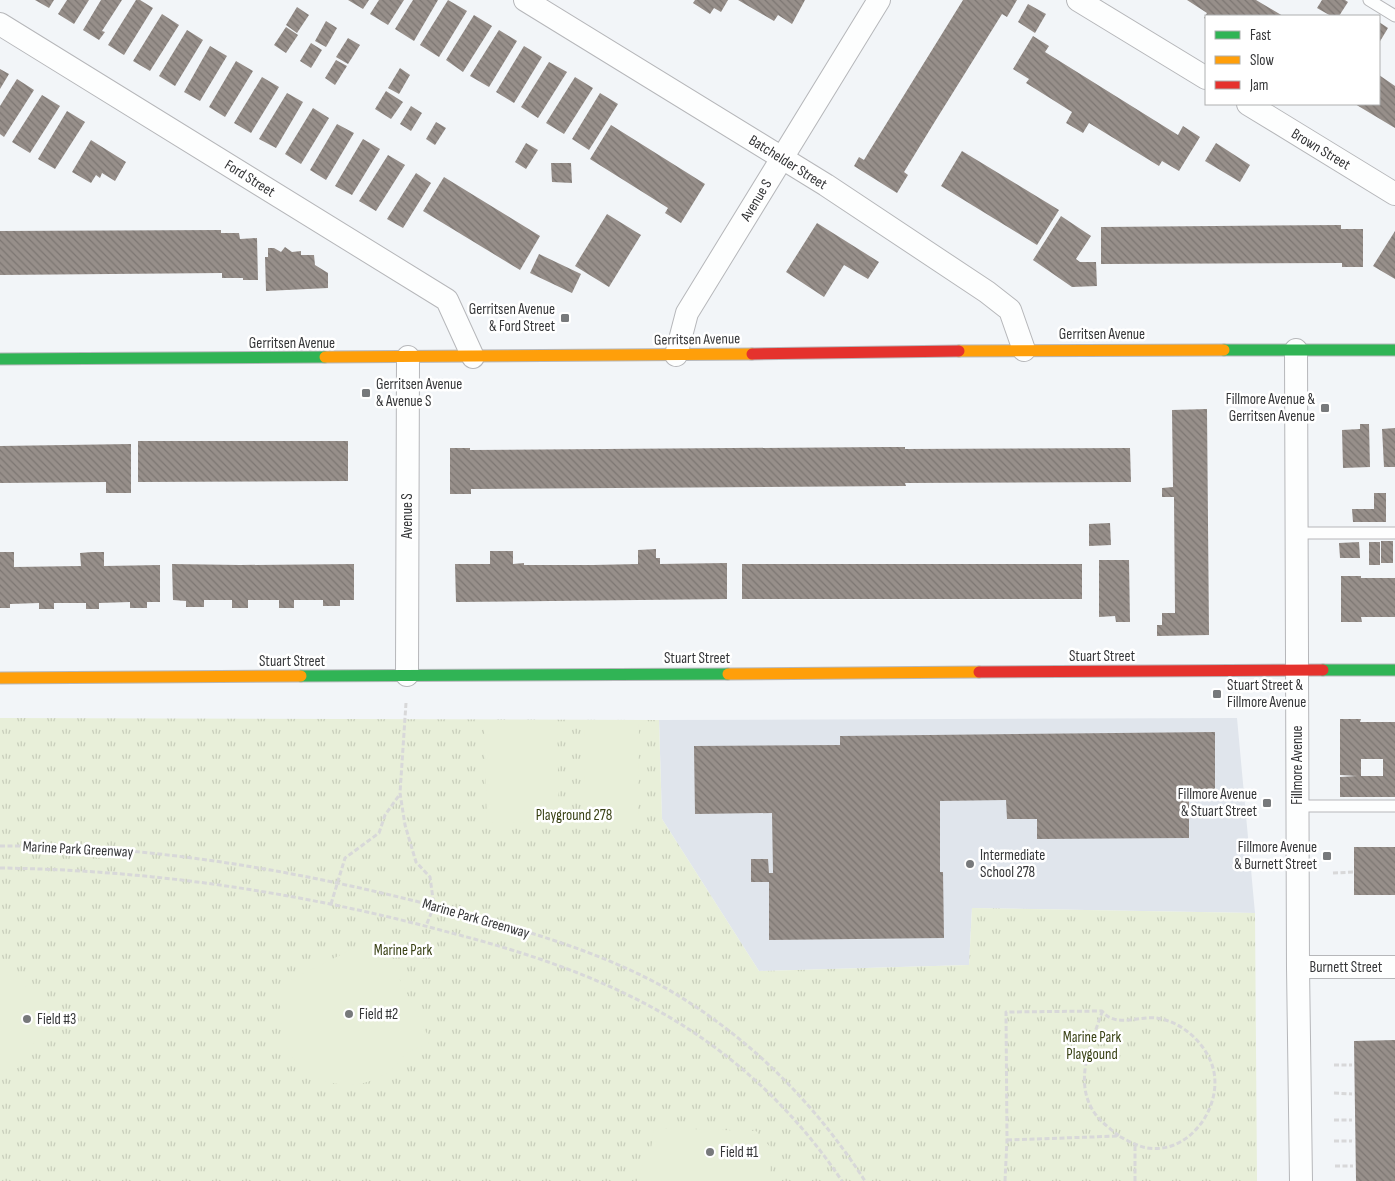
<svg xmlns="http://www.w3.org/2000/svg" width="1395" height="1181" font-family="'Sofia Sans Condensed',sans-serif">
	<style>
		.built { fill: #e0e5ec }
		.park { fill: url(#park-tufts) }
		.pitch { fill: #e8efd9 }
		.building { fill: url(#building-back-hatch); fill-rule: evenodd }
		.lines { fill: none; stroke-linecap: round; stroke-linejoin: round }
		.lane-casing { stroke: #b6b7ba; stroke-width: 13 }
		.street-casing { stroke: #b6b7ba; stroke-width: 24 }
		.fast-casing { stroke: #b6b7ba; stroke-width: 13 }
		.slow-casing { stroke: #b6b7ba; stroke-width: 13 }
		.jam-casing { stroke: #b6b7ba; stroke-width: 13 }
		.path { stroke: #d8d8d9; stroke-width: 3; stroke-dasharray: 5 2.5; stroke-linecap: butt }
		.lane { stroke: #fdfefe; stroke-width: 11 }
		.street { stroke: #fdfefe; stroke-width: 22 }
		.fast { stroke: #30b455; stroke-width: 11 }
		.slow { stroke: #ff9f0a; stroke-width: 11 }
		.jam { stroke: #e5322d; stroke-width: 11 }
		.poi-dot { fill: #77797b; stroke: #fff; stroke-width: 2 }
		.labels { text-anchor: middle; stroke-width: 5; stroke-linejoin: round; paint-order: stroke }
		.street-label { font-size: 15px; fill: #353638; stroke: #fff }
		.poi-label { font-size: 15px; fill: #353638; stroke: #fff; text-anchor: start }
		.park-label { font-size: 15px; fill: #394114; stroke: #fff }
	</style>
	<defs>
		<pattern id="park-tufts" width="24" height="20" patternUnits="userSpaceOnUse" patternTransform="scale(1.25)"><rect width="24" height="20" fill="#e8efd9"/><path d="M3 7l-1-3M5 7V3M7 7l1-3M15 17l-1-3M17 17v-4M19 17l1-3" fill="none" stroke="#c8cebb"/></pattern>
		<pattern id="building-back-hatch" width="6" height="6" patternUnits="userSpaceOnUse" patternTransform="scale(1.25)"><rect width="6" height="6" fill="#978f8a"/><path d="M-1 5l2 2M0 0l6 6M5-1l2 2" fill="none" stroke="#7c7672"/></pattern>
	</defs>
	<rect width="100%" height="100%" fill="#f2f5f8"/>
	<path class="built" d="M1237 718 1255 913 972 908 969 965 759 971 662 819 659 720Z"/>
	<path class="park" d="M0 718 659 720 662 819 759 971 969 965 972 908 1255 913 1257 1181H0Z"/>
	<g class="pitch">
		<path d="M484 720H557L559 824 487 822Z"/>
		<path d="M585 720H639L638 826H584Z"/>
		<path d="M364 943 386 951 431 1042C423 1045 414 1049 407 1053 400 1058 396 1067 388 1072 354 1096 306 1085 287 1048 281 1035 281 1024 281 1011 280 1004 276 996 273 989Z"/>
		<path d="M0 957 57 1023 35 1041 22 1064 11 1074 0 1080Z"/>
		<path d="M654 1128 756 1131 771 1148 770 1181H639L643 1165 651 1149Z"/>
	</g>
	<g class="building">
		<path d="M35 0H54L49 8Z"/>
		<path d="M67 0H89L74 24 58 14Z"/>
		<path d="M101 0H122L102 31 105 32 99 40 83 30Z"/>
		<path d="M136 0H140L153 8 124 55 108 45Z"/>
		<path d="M348 0H369L363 9Z"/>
		<path d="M379 0H404L388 25 370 14Z"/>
		<path d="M413 0H438L414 41 395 29Z"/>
		<path d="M448 0 467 11 439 57 420 45Z"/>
		<path d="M695 0H728L721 12 714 8 710 14 693 3Z"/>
		<path d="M738 0H805L792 24 778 15 774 21Z"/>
		<path d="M963 0H1017L1007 17 1002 14 934 123 904 172 908 175 897 193 854 166 859 157 864 160 870 150Z"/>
		<path d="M1187 0H1256L1283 16H1206V19L1204 18 1207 13Z"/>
		<path d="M1322 0H1345L1348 2 1339 16H1331L1317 8Z"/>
		<path d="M1028 4 1046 14 1035 33 1018 22Z"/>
		<path d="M297 7 309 15 297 33 286 25Z"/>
		<path d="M162 14 179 25 150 71 133 61Z"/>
		<path d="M474 15 492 26 463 72 446 60Z"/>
		<path d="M326 21 337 28 326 47 315 41Z"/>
		<path d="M1379 22 1388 28 1379 43Z"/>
		<path d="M286 27 298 35 286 53 274 45Z"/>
		<path d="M187 30 203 40 175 86 159 76Z"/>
		<path d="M499 30 517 41 489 87 470 76Z"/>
		<path d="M1033 36 1049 46 1045 52 1178 135 1183 126 1200 137 1179 171 1162 161 1159 166 1089 123 1083 133 1066 123 1072 112 1026 83 1029 79 1013 69Z"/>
		<path d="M348 38 360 45 348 64 336 57Z"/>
		<path d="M311 43 322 50 311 68 300 61Z"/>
		<path d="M210 46 227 56 200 101 184 92Z"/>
		<path d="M524 46 542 57 514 103 496 92Z"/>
		<path d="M336 60 347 66 335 85 325 78Z"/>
		<path d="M236 61 253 71 225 117 209 107Z"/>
		<path d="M549 62 567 72 538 118 521 107Z"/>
		<path d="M400 68 410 75 399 94 388 88Z"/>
		<path d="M0 69 9 74 0 89Z"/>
		<path d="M1379 75 1395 86V128L1355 104H1379Z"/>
		<path d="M262 77 279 87 251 133 234 123Z"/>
		<path d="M575 77 593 88 564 134 546 123Z"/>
		<path d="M17 79 34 90 4 137 0 134V106Z"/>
		<path d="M386 91 403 102 391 119 375 109Z"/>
		<path d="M287 93 303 102 276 148 259 139Z"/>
		<path d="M600 93 618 104 589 150 572 139Z"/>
		<path d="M42 95 60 106 30 153 12 142Z"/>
		<path d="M411 106 422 113 411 131 400 124Z"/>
		<path d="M313 108 329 118 301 164 285 154Z"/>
		<path d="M67 111 85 122 55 169 38 159Z"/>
		<path d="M436 122 446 128 435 145 426 139Z"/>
		<path d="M337 124 354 133 326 180 310 170Z"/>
		<path d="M611 125 705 184 681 223 665 213 668 208 590 159Z"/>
		<path d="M363 139 380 149 352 195 335 186Z"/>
		<path d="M91 140 126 162 115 181 102 173 100 178 96 175 91 183 72 172Z"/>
		<path d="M526 143 538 150 526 169 515 162Z"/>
		<path d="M1216 143 1250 165 1240 182 1205 161Z"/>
		<path d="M962 151 1059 210 1037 245 941 186Z"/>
		<path d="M388 155 405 165 376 211 359 201Z"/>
		<path d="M551 163H571L572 183 552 182Z"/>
		<path d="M416 173 431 183 403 228 387 219Z"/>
		<path d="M444 177 540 236 520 270 423 211Z"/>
		<path d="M607 214 641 235 609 287 575 266Z"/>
		<path d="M1061 216 1091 236 1076 259 1080 262H1096L1097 286 1072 287 1033 260Z"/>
		<path d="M817 223 879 262 868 279 844 265 824 297 786 272Z"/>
		<path d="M1341 225V229H1363V267H1342V263L1101 264V227Z"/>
		<path d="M221 230V233H239L240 239 257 238 258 280H243V278H222V273L0 275V231Z"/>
		<path d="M1395 231V279L1373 266Z"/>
		<path d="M285 247 292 252 301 251V255H314L315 265 328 273V288L266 291 265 257H268V248H274L281 252Z"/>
		<path d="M539 254 581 274 572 293 530 273Z"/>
		<path d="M1207 409 1209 635 1157 636V625H1162V613H1175L1174 497H1162V488L1173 487 1172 410Z"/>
		<path d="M1360 424H1369L1370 467 1343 468 1342 430 1360 429Z"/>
		<path d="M1395 428V467H1384L1382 429Z"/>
		<path d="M138 441H348V481L138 482Z"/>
		<path d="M131 444V493H106V482L0 483V446Z"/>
		<path d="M885 447H905V449L1130 448 1131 482 905 483 906 486 471 489V494H450V448H470V450Z"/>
		<path d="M1374 493H1386V522H1353L1352 509H1374Z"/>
		<path d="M1110 523 1111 545 1089 546V524Z"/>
		<rect x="1381" y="541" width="12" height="22"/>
		<path d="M1359 542 1360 558H1340L1339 543Z"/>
		<rect x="1369" y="542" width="11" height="23"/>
		<path d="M656 549V558H660V564L727 563V599L456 602 455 564H490V551H513V564L524 563V565H593L638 564V550Z"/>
		<path d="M0 552H14V567L81 566 80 553 92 552H104V566L160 565V602H147V608H130V602L99 603V609H86V603H54V609H39V603L10 604V608H0Z"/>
		<path d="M1099 560H1129L1130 622H1116L1115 616 1099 617Z"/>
		<path d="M172 564 240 565 354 564V600H340V606H323V600H294V608H279V600H248V608H232V600H204V607H186V601L173 600Z"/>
		<rect x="742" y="564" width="340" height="35"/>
		<path d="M1341 576H1361V578H1395V617H1361L1362 622H1341Z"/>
		<path d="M1340 719H1361L1360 722H1395V797H1340V777L1357 776 1340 775ZM1361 759H1383V776H1361Z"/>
		<path d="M1215 732V800H1189V838L1037 839V819H1007L1006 800 940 801V872H943L944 938 769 940V882H751V859H768L769 873H773L772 813 695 814 694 746 840 745V736Z"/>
		<rect x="1354" y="847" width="41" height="48"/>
		<path d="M1395 1040V1181H1356L1354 1041Z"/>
	</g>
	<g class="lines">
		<defs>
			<g id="lane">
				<path d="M1369 0 1395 16"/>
				<path d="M1296 533H1395"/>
				<path d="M1297 806H1395"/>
			</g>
			<g id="street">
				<path d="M525 0 826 185 987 292 1010 310 1024 350"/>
				<path d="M1078 0 1206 78"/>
				<path d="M0 24 447 300 473 357"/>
				<path d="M1248 104 1395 194"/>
				<path d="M1296 350 1298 967 1301 1181"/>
				<path d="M676 355 687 313 879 0"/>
				<path d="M407 675 408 357"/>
				<path d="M1298 967H1395"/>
			</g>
			<g id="fast">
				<path d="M1224 350H1395"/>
				<path d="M0 359 325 357"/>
				<path d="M1323 670H1395"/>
				<path d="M301 676 728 674"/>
			</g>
			<g id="slow">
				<path d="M959 351 1224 350"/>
				<path d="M325 357 752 354"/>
				<path d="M728 674 979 672"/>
				<path d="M0 678 301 676"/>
			</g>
			<g id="jam">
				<path d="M752 354 959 351"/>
				<path d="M979 672 1323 670"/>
			</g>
		</defs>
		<use href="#lane" class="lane-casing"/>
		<use href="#street" class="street-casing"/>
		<use href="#fast" class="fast-casing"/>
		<use href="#slow" class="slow-casing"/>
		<use href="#jam" class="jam-casing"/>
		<g class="path">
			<path d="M406 703 400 793 405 825 416 862 430 877 434 906 426 926"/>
			<path d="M0 846C158 844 317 874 469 915 537 934 608 955 669 990 749 1037 815 1103 865 1181"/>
			<path d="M0 868C150 870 299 892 444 931 526 952 606 978 679 1023 745 1064 799 1117 842 1181"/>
			<path d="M1333 873 1354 872"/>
			<path d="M331 904 345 858 379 833 385 815 400 794"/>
			<path d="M1334 1065H1352"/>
			<path d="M1334 1093 1352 1094"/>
			<path d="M1334 1120H1352"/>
			<path d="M1007 1140 1119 1136C1112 1130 1102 1123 1096 1115 1072 1083 1091 1045 1102 1012"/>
			<path d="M1334 1141H1352"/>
			<path d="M1335 1166H1353"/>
			<path d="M1005 1181 1007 1140 1006 1012 1102 1011C1115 1028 1138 1016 1156 1018 1180 1021 1202 1040 1211 1062 1227 1101 1192 1155 1147 1148 1137 1146 1128 1141 1119 1136"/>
			<path d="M1135 1181V1145"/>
		</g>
		<use href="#lane" class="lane"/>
		<use href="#street" class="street"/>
		<use href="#fast" class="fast"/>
		<use href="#slow" class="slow"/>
		<use href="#jam" class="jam"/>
	</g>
	<g class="poi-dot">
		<rect x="560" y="313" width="10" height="10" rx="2.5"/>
		<rect x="361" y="388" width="10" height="10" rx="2.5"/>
		<rect x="1320" y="403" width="10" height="10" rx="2.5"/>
		<rect x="1212" y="689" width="10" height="10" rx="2.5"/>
		<rect x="1262" y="798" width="10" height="10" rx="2.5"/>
		<rect x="1322" y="851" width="10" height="10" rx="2.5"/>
		<circle cx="970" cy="864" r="5"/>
		<circle cx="349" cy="1014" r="5"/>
		<circle cx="27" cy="1019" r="5"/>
		<circle cx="710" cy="1152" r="5"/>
	</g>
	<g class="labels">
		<g class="street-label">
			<text transform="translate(1321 149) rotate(31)" y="5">Brown Street</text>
			<text transform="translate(788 162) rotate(32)" y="5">Batchelder Street</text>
			<text transform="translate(250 178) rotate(32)" y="5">Ford Street</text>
			<text transform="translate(756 200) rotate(-59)" y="5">Avenue S</text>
			<text x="1102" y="339">Gerritsen Avenue</text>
			<text transform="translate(697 339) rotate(-1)" y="5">Gerritsen Avenue</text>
			<text x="292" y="348">Gerritsen Avenue</text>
			<text transform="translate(407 516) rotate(-90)" y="5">Avenue S</text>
			<text x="1102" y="661">Stuart Street</text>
			<text x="697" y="663">Stuart Street</text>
			<text x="292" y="666">Stuart Street</text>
			<text transform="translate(1297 765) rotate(-90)" y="5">Fillmore Avenue</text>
			<text transform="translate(78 849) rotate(3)" y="5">Marine Park Greenway</text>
			<text transform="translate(476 918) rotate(16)" y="5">Marine Park Greenway</text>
			<text x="1346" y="972">Burnett Street</text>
		</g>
		<g class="poi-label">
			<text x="555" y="314" text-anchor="end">Gerritsen Avenue<tspan x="555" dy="17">&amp; Ford Street</tspan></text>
			<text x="376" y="389">Gerritsen Avenue<tspan x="376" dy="17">&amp; Avenue S</tspan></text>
			<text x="1315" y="404" text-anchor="end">Fillmore Avenue &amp;<tspan x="1315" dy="17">Gerritsen Avenue</tspan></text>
			<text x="1227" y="690">Stuart Street &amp;<tspan x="1227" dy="17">Fillmore Avenue</tspan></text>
			<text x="1257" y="799" text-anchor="end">Fillmore Avenue<tspan x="1257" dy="17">&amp; Stuart Street</tspan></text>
			<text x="1317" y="852" text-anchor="end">Fillmore Avenue<tspan x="1317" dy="17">&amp; Burnett Street</tspan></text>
			<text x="980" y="860">Intermediate<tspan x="980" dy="17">School 278</tspan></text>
			<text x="359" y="1019">Field #2</text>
			<text x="37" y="1024">Field #3</text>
			<text x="720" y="1157">Field #1</text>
		</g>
		<g class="park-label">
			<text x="574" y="820">Playground 278</text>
			<text x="403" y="955">Marine Park</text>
			<text x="1092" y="1042">Marine Park<tspan x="1092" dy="17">Playgound</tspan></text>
		</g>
	</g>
	<rect x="1205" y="15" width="175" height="90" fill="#ffffff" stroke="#aeafaf"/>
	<rect x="1215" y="31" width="25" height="8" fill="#30b455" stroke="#aeafaf"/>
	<text x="1250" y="40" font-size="15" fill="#353638">Fast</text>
	<rect x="1215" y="56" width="25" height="8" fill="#ff9f0a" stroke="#aeafaf"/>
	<text x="1250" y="65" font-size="15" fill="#353638">Slow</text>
	<rect x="1215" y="81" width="25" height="8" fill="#e5322d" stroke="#aeafaf"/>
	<text x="1250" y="90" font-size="15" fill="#353638">Jam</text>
</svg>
